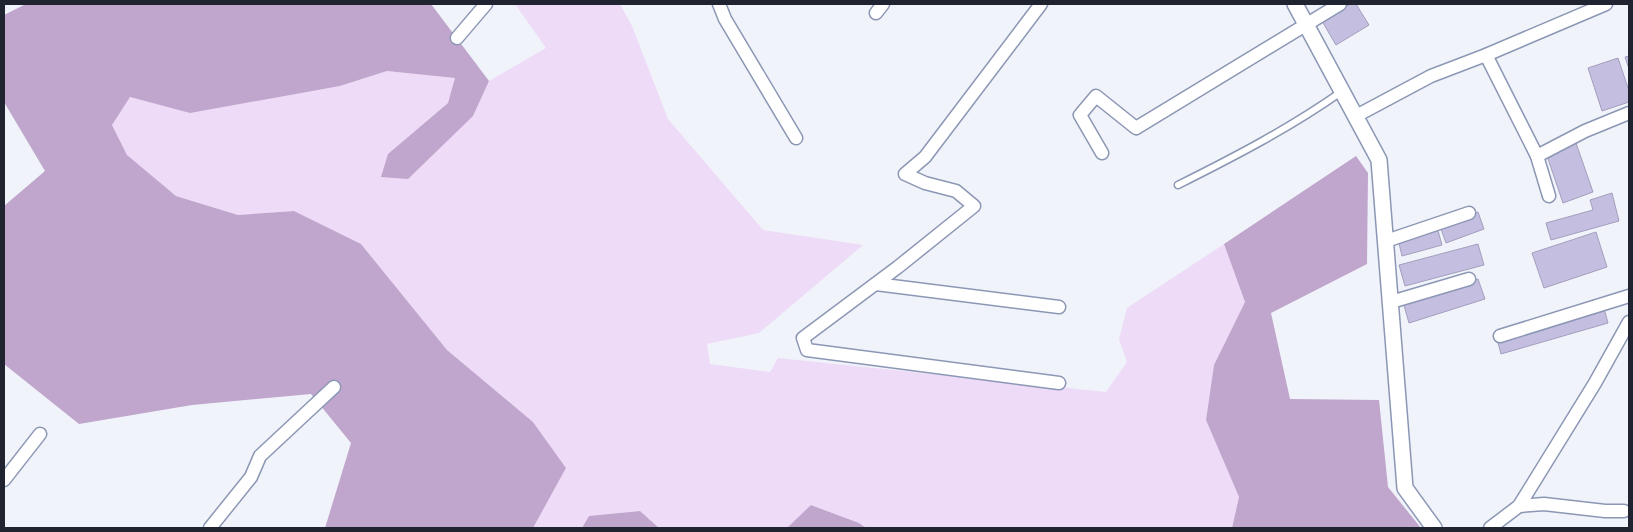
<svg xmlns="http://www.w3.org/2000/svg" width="1633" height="532" font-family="Poppins,sans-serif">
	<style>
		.green { fill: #eedbf7 }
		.forest { fill: #c0a5cd }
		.building { fill: #c4bfe0; stroke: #a39ebe }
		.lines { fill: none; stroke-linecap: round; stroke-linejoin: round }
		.service-casing { stroke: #8c97b5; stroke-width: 9 }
		.minor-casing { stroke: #8c97b5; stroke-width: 15 }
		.tertiary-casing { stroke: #8c97b5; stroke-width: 18 }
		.service { stroke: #fff; stroke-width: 6 }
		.minor { stroke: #fff; stroke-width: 12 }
		.tertiary { stroke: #fff; stroke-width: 15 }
	</style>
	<rect width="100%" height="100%" fill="#f0f3f9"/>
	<path class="green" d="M515 4H620L632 26 668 119 763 230 863 245 759 333 707 344 710 364 770 372 778 358 1106 392 1127 362 1119 339 1127 308 1224 244 1245 302 1214 365 1206 420 1239 497 1232 528H866L859 523 812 505 787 528H659L640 511 589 516 582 528H533L566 468 533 422 447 350 361 244 294 211 238 215 176 196 127 155 112 125 129 97 190 112 340 86 387 71 456 78 448 103 388 154 473 116 489 81 546 48Z"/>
	<g class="forest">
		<path d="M26 4H431L489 81 473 116 408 179 381 177 388 154 448 103 455 78 387 71 340 86 190 113 130 97 112 125 127 155 176 196 238 215 294 211 361 244 447 350 533 422 566 468 533 528H325L351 443 311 394 192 405 79 424 4 364V206L45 171 4 102V15Z"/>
		<path d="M1356 156 1368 173 1367 264 1271 313 1290 399 1379 400 1388 487 1421 528H1232L1239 497 1206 420 1214 365 1245 302 1224 244Z"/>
		<path d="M811 505 859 523 866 528H787Z"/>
		<path d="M640 511 659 528H582L589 516Z"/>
	</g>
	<g class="building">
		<path d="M1350 4H1356L1369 25 1336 45 1322 21Z"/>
		<path d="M1629 56V69L1625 57Z"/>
		<path d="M1618 58 1629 91V102L1602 111 1588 68Z"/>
		<path d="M1576 143 1593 192 1563 203 1546 153Z"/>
		<path d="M1612 193 1619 221 1551 240 1546 223 1593 210 1590 200Z"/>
		<path d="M1478 212 1484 229 1446 243 1440 226Z"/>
		<path d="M1437 227 1442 245 1402 256 1398 239Z"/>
		<path d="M1596 232 1607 267 1544 288 1532 253Z"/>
		<path d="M1478 244 1484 265 1405 286 1399 265Z"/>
		<path d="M1478 279 1485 299 1409 323 1403 302Z"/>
		<path d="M1604 308 1608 323 1501 354 1497 339Z"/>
	</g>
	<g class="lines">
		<defs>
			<path id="service" d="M1178 185C1234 157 1290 128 1341 92"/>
			<g id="minor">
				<path d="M719 4 725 19 796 138"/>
				<path d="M1041 4 925 157 905 174 925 183 956 191 974 206 898 267 803 338 807 350 1059 383"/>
				<path d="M876 13 883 4"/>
				<path d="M457 38 486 4"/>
				<path d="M1486 55 1537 156 1549 196"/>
				<path d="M1356 116 1431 76 1486 55 1606 4"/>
				<path d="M1102 153 1080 115 1096 96 1136 128 1340 4"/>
				<path d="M1537 156 1585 131 1629 113"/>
				<path d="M1386 241 1469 213"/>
				<path d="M876 284 1059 307"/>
				<path d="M1391 302 1469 279"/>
				<path d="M1500 336 1629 296"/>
				<path d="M4 480 40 434"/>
				<path d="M1519 506 1544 504 1605 511H1624"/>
				<path d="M210 528 251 477 260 456 334 387"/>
				<path d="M1490 528 1519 506 1595 383 1629 322"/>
			</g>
			<path id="tertiary" d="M1295 4 1379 160 1405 488 1434 528"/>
		</defs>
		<use href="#service" class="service-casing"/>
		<use href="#minor" class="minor-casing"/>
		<use href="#tertiary" class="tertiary-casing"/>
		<use href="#service" class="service"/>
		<use href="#minor" class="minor"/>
		<use href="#tertiary" class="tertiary"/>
	</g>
	<rect width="1633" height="532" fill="none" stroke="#202430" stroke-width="10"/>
</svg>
